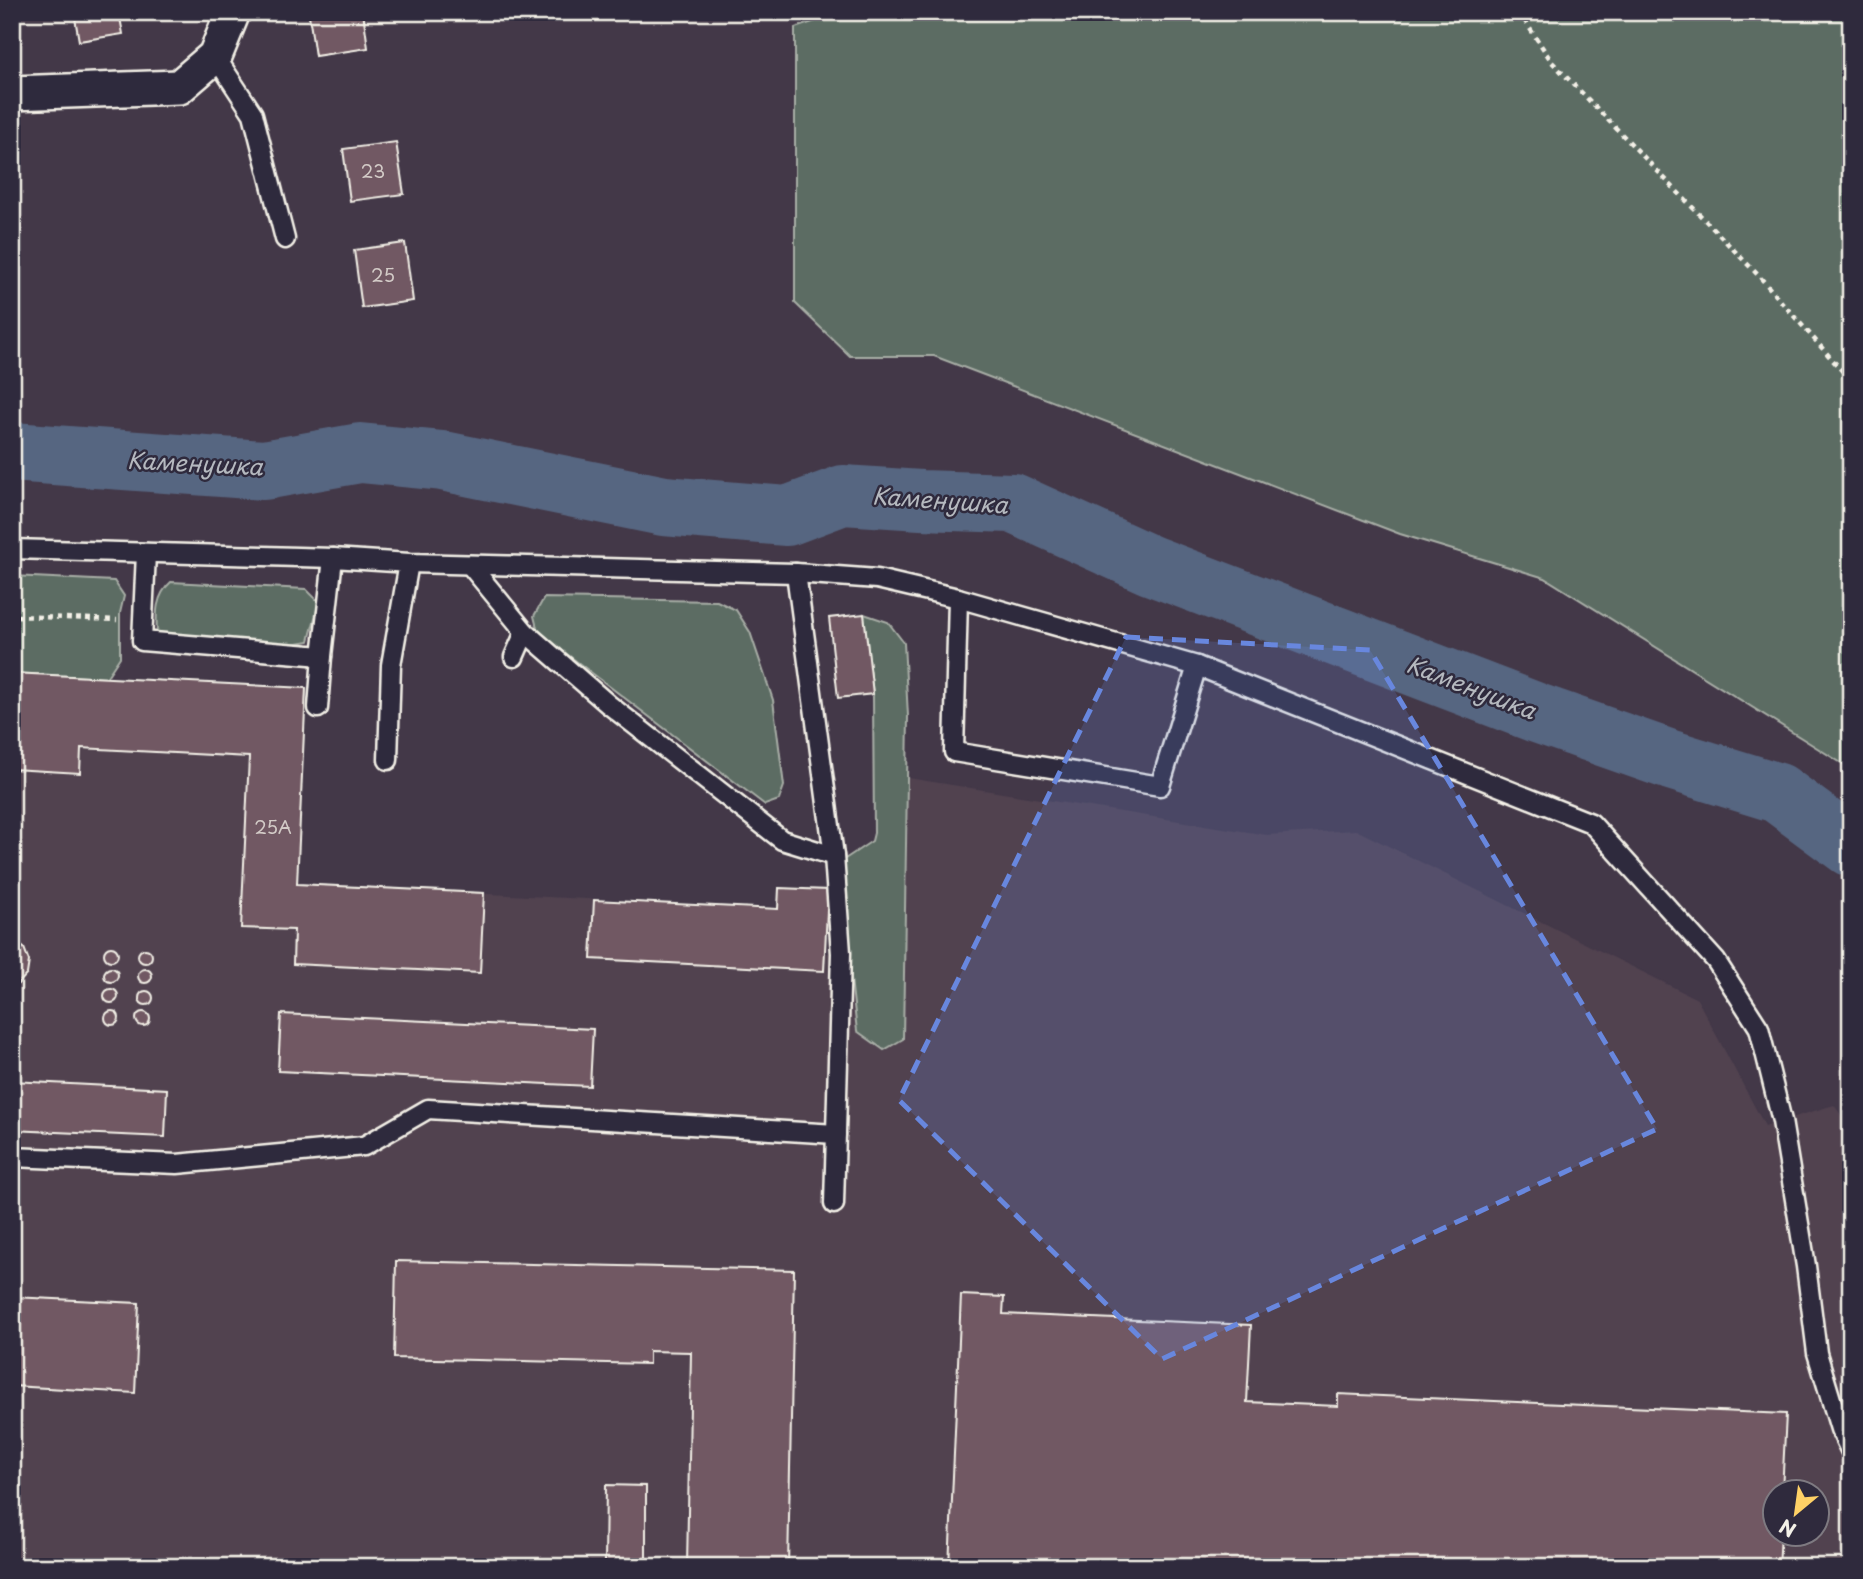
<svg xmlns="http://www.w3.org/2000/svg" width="1863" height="1579" font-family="'Playpen Sans',sans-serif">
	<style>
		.built { fill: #514250; fill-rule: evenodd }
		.green { fill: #5c6c64; stroke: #a8aea6; stroke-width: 2 }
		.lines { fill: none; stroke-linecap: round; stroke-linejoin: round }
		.river { stroke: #576681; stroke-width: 60 }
		.building { fill: #715963; stroke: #f4f1e8; stroke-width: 2 }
		.lane-casing { stroke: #f4f1e8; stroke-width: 23 }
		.street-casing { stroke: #f4f1e8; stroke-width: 38 }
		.path { stroke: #f4f1e8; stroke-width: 4.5; stroke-dasharray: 5 5; stroke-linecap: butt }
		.lane { stroke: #2f2a3d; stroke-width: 18 }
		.street { stroke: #2f2a3d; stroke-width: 33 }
		.marked { fill: #6887de; fill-opacity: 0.2; stroke: #6887de; stroke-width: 5; stroke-dasharray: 14 9; stroke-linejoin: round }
		.labels { text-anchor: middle; stroke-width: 5; stroke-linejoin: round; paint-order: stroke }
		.number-label { font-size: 18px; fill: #d3cbc7 }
		.water-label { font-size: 23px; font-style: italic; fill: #b5b9bf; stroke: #2f2a3d }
	</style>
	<rect width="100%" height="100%" fill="#433848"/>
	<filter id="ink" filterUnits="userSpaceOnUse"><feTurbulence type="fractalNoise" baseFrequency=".0143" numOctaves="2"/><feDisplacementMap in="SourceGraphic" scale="14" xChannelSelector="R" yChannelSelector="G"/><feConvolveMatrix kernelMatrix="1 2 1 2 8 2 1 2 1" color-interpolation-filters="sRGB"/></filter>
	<g filter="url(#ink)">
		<path class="built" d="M12 673 306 688 297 884 777 909 779 888 828 890 825 953 905 955 908 778 1267 835 1356 830 1697 999 1765 1126 1834 1105 1851 1129V1567H12ZM1776 1492H1818V1534H1776Z"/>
		<g class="green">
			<path d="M842 12H1851V769L1545 578 1400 534 934 356H850L795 303V28Z"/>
			<path d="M12 576 114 581 124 596 120 613V657L106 678 12 673Z"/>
			<path d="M171 582 306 589 319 602 309 641 286 645 157 634C156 614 155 596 171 582Z"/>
			<path d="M544 598 717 601 736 610 750 632 773 700 784 786 779 800 765 805 538 632 534 616Z"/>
			<path d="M864 614 888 622 904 643 908 716 903 1039 884 1050 857 1031 847 944 842 861 872 841 874 833 873 694Z"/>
		</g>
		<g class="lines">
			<path class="river" d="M12 452 264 470 360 453 443 461 664 506 787 516 843 495 921 500 1013 503 1150 565 1537 713 1671 760 1778 793 1851 847"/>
		</g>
		<g class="building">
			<path d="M74 12H119L123 34 79 41Z"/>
			<path d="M326 12H363L368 48 315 56 309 15Z"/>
			<path d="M396 142 404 194 350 201 343 149Z"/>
			<path d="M405 243 413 301 362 308 354 250Z"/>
			<path d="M864 614 873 694 838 698 829 618Z"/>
			<path d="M12 673 306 688 297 884 484 893 480 973 293 964 294 930 241 928 249 757 81 748 80 773 12 769Z"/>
			<path d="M779 888 828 890 824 971 591 959 594 900 778 909Z"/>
			<path d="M12 940 24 948 29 961 27 974 18 984 12 987Z"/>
			<circle cx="111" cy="954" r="7"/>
			<circle cx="145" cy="956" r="7"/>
			<circle cx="111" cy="975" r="7"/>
			<circle cx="145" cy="976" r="7"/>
			<circle cx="111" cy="996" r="7"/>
			<circle cx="146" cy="998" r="7"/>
			<circle cx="112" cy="1018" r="7"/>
			<circle cx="143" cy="1019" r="7"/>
			<path d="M281 1014 593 1029 590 1086 278 1071Z"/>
			<path d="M12 1081 167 1089 165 1137 12 1130Z"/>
			<path d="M396 1261 794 1270 788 1567 687 1566 691 1352 649 1351V1364L394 1358Z"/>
			<path d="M961 1295 1004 1297 1003 1314 1251 1325 1247 1402 1338 1406V1394L1786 1414 1782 1492H1776V1534H1781L1779 1567H949Z"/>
			<path d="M12 1297 139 1303 135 1393 12 1386Z"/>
			<path d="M606 1485 646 1486V1567H543L544 1562 605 1563Z"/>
		</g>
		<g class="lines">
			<defs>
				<g id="lane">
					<path d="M215 56 253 114 285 239"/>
					<path d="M12 549 333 558 409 563 796 573 877 579 958 598 1197 666 1591 823 1716 961 1759 1028 1782 1121 1806 1266 1817 1353 1840 1429 1851 1452"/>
					<path d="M146 553 142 641 322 656 333 558"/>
					<path d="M470 565 525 632 608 704 782 840 834 856"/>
					<path d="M796 573 834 856 841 953 834 1204"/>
					<path d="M958 598 954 752 1160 786 1197 666"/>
					<path d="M514 657 525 632"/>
					<path d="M318 708 322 656"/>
					<path d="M388 760 391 665 409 563"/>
					<path d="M12 1157 177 1164 364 1146 428 1109 836 1134"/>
				</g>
				<path id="street" d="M12 93 179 87 215 56 233 12"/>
			</defs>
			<use href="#lane" class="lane-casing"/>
			<use href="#street" class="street-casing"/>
			<g class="path">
				<path d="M1519 12 1552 62 1758 275 1851 381"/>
				<path d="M16 616 117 620"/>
			</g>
			<use href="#lane" class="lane"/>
			<use href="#street" class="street"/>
		</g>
	</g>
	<path class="marked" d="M1126 637 1370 650 1657 1129 1162 1359 899 1100Z"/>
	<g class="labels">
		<g class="number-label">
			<text x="373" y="178">23</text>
			<text x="383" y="282">25</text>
			<text x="273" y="834">25А</text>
		</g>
		<g class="water-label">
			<text transform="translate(195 464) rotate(3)" y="8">Каменушка</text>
			<text transform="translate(940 501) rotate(4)" y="8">Каменушка</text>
			<text transform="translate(1471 688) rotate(21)" y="8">Каменушка</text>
		</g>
	</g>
	<rect width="1863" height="1579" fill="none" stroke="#2f2a3d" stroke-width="42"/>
	<rect x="21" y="21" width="1821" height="1537" fill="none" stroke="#f4f1e8" stroke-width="2.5" filter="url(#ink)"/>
	<g transform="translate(1796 1513) rotate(209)"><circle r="33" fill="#2f2a3d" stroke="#7e7a81" stroke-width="2"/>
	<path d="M0-5L12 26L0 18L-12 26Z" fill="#ffd166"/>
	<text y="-10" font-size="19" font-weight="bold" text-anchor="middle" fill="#f4f1e8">N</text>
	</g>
</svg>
